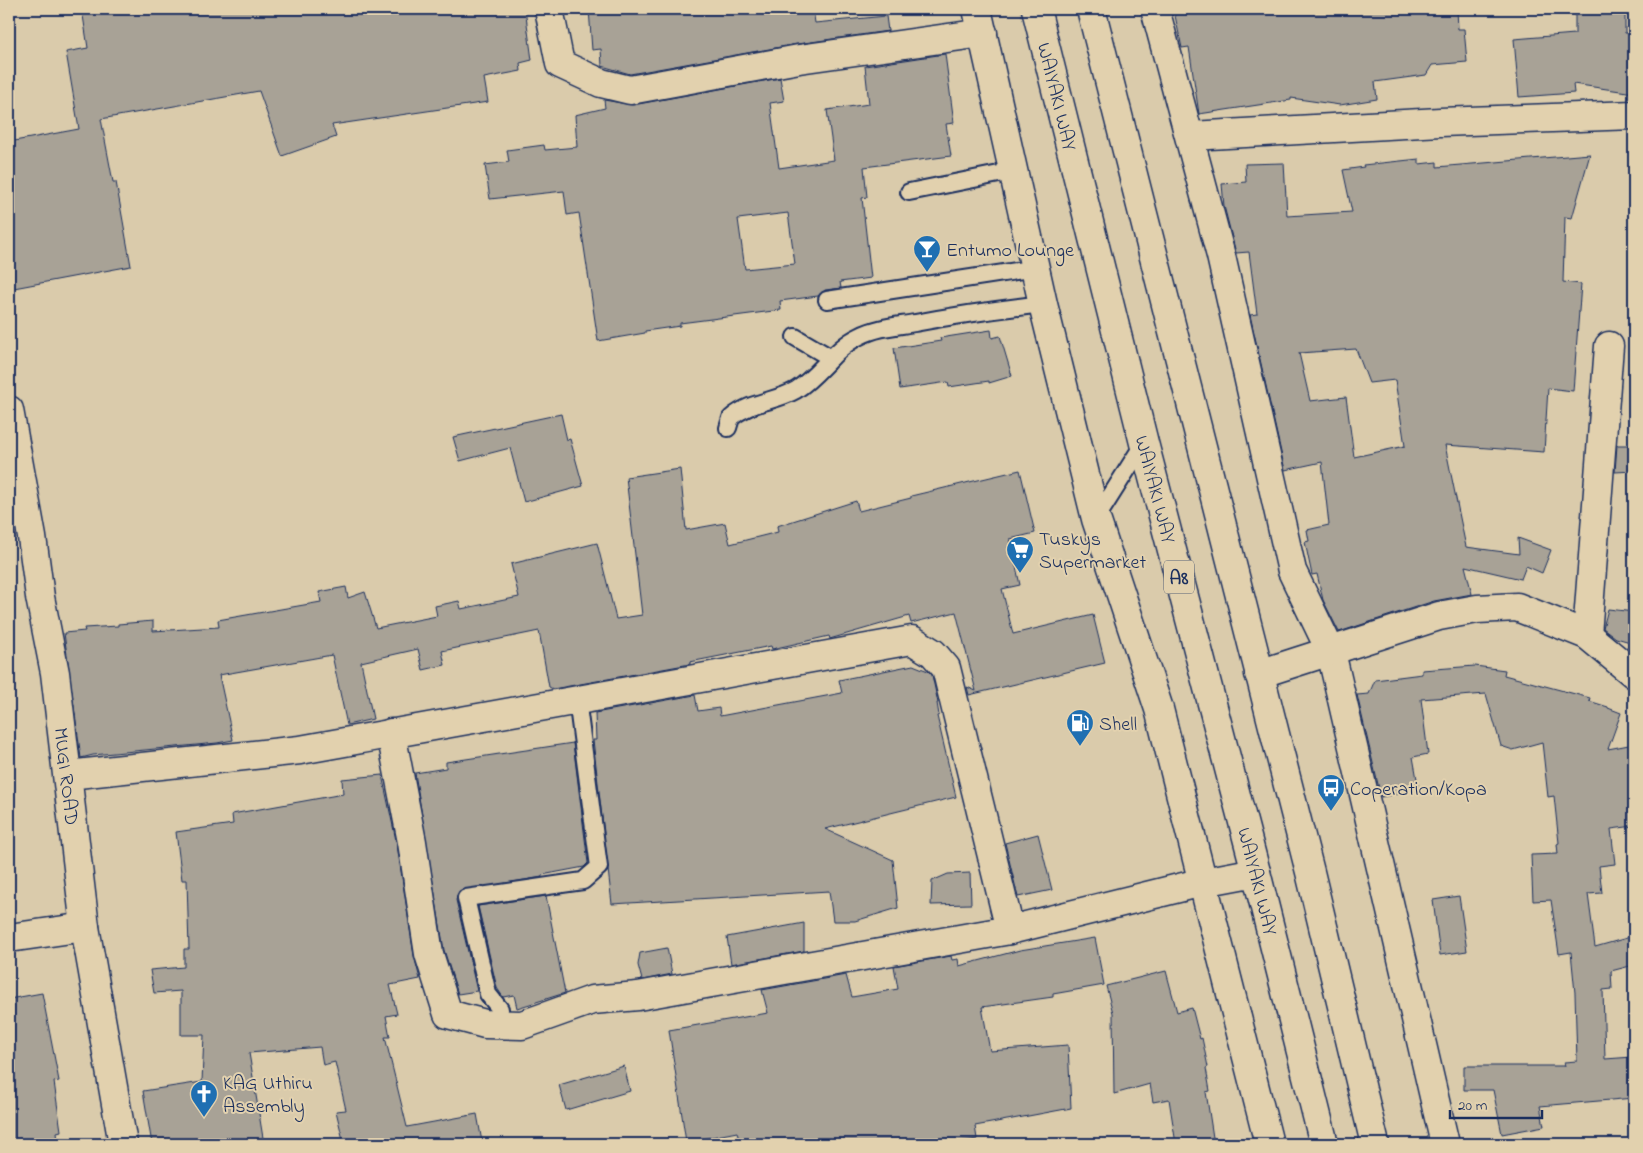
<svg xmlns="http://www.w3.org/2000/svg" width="1643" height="1153" font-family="'Indie Flower',sans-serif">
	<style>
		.building { fill: #a8a296; stroke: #1b2f5e; fill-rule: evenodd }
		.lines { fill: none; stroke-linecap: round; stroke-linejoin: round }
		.service-casing { stroke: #1b2f5e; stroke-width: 20 }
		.minor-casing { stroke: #1b2f5e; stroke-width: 31 }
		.trunk-casing { stroke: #1b2f5e; stroke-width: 31 }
		.service { stroke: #e2d1ae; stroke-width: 16 }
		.minor { stroke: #e2d1ae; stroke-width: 28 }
		.trunk { stroke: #e2d1ae; stroke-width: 28 }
		.labels { text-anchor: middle; stroke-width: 4; stroke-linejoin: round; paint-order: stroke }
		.shield { fill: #e2d1ae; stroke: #576076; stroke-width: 1 }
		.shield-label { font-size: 19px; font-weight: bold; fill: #1b2f5e }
		.street-label { font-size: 20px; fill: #1b2f5e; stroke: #e2d1ae }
		.poi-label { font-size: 20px; fill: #1b2f5e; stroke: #e2d1ae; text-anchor: start }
	</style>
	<rect width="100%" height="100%" fill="#dacbab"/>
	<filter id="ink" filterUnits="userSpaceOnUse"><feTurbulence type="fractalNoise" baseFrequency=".02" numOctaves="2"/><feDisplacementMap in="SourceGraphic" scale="10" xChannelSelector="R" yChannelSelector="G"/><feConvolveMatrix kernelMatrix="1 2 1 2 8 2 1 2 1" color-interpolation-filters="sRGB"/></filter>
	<g filter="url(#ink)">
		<g class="building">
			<path d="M82 9H525L532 60 520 63 521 71 484 78 488 102 332 125 336 137 282 156 259 91 101 119 113 182H116L131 266 14 288 9 260V142L79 129 66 52 88 48Z"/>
			<path d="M589 9H813L815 23 886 16 888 31 797 44 630 74 602 66 601 49 592 50Z"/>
			<path d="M1189 9H1457L1458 29H1464L1467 62 1432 65 1426 75 1375 82 1377 99 1340 105 1291 98V100L1199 114 1189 47 1182 48 1174 11Z"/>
			<path d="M1625 9V33H1634V93L1573 84 1574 93 1519 97 1514 39 1575 34V10Z"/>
			<path d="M945 54 954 123 946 124 951 156 864 167 867 197 862 198 871 278 840 282 841 288 825 290 818 296 780 301 781 310 680 323V326L645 331V333L598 341 579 213 567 215 564 191 490 199 485 165 509 162 507 150 544 145 545 150 577 147 575 115 605 108 604 100 633 105 780 78 784 101 770 103 779 168 834 160 827 110 869 104 865 66ZM788 213 795 264 745 269 738 219Z"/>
			<path d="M1590 154 1572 218 1565 217 1563 282 1581 284 1573 391 1548 388 1544 452 1445 445 1466 547 1519 554 1518 538 1551 550 1542 573 1526 566 1521 579 1465 566 1472 594 1434 601 1339 632 1323 600 1317 574 1312 575 1305 542 1309 541 1307 530 1329 525 1322 462 1285 470 1250 315 1257 314 1249 252 1236 253 1224 206 1222 184 1246 182 1245 164 1284 163 1287 216 1352 212 1343 170 1364 167 1363 165 1419 159V164L1437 162V167ZM1356 349 1369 383 1395 380 1405 446 1354 457 1346 397 1310 401 1299 353Z"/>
			<path d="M991 330 992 338 1000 336 1012 376 989 383V381L949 387 948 382 900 389 894 348 941 341 940 338Z"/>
			<path d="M561 414 567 440 570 439 583 486 524 502 510 448 460 461 453 437Z"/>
			<path d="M1617 445H1634V471L1615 472Z"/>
			<path d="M680 469 686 530 725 523 730 544 778 532 777 526 856 501 859 511 911 498V496L1020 470 1035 533 1010 539 1020 585 1002 589 1013 634 1093 615 1105 663 969 695 967 687 976 691 956 612 911 623 909 616 833 638 830 639 829 636 772 649 771 646 690 662V664L553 689 549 687 539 631 442 651 445 665 423 670 418 649 361 662 373 719 347 725 332 655 219 675 233 740 217 743 93 755 81 758 64 633 85 631 84 628 118 626V624L153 621V631L219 627 218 620 321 602 319 592 346 587 348 598 365 592 376 628 437 616 435 606 459 601 461 609 519 597 511 564 597 543 616 619 642 615 626 477Z"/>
			<path d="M1608 609 1634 612V643L1616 638 1603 628Z"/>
			<path d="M913 665 928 671 932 675 938 703H937L939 715 937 716 956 797 825 829 893 860 898 908 855 921H833L829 891 612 904 593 740H596L595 713 695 695 698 711 719 708 720 716 842 693 839 680Z"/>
			<path d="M1475 666 1505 670 1504 675 1590 698 1589 701 1608 707V708L1621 713 1608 749 1634 744V826L1611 829 1615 864 1599 866 1602 893 1588 894 1595 947 1634 936V965L1611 971 1612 989 1603 990 1605 1059 1633 1057 1634 1098 1540 1106 1544 1126 1502 1134 1493 1090H1464V1066H1565L1564 1062 1577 1061 1575 993 1571 952 1559 954 1551 900 1533 901 1531 855 1558 854 1557 844 1559 843 1554 796 1548 797 1542 742 1513 750 1501 746 1486 694 1421 699 1428 754 1413 757 1419 790 1381 797 1357 695 1369 694 1375 680 1422 674V670Z"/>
			<path d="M573 743 588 863 584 867 542 875V877L459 891 456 900 477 991 458 994 444 950 415 773 446 768V762Z"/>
			<path d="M382 775 397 845 414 956 420 979 390 985 397 1014 386 1016 390 1037H385L407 1127 477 1114 482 1142 470 1144H344L336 1111 346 1110 335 1062 323 1065 320 1047 249 1053 264 1144H152L143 1091 202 1082 204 1035H181V991L154 993 150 970 184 967V949H189L187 880H182L176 832 233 824 232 814 343 794 342 779Z"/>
			<path d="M1038 834 1052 890 1018 897 1005 843Z"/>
			<path d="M970 873 971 904 931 905 932 881 948 874Z"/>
			<path d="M546 896 565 993 517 1008 514 995 503 997 497 988 478 906Z"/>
			<path d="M1459 896 1467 951 1440 955 1433 900Z"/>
			<path d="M804 923V951L731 964 727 937Z"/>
			<path d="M1095 938 1104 985 1053 994V997L982 1007 990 1051 1068 1045 1071 1108 975 1126 977 1139 947 1144H740L737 1132 686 1142 669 1030 768 1013 762 990 846 975 852 997 898 989 894 966 951 956 952 960 958 959 959 966 1020 950Z"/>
			<path d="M667 948 672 974 642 980 638 965 640 953Z"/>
			<path d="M1166 971 1177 1012 1192 1008 1200 1039 1202 1038 1208 1067 1206 1068 1210 1091 1206 1092 1214 1144H1176L1169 1099 1153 1102 1150 1084 1114 1094 1113 1013 1106 986Z"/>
			<path d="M42 993 59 1081 54 1082 61 1131 57 1132 58 1144H9V999Z"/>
			<path d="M624 1066 630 1091 566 1110 559 1085Z"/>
		</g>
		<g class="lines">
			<defs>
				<g id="service">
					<path d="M909 192 1014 171"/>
					<path d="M827 300 1036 268"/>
					<path d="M795 337 831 358"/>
					<path d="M728 428 731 418C751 401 775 402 796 390 820 375 834 348 860 336 877 327 897 326 915 323 957 315 1000 309 1043 304"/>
					<path d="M1096 519 1144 443"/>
					<path d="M500 1009 488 994 466 898 583 881 599 867 577 699"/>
				</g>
				<g id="minor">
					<path d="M549 9 560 64 601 83 630 90 799 59 983 33"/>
					<path d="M977 9 1043 304 1096 519 1159 709 1269 1144"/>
					<path d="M1155 9 1221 256 1292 571 1331 652 1445 1144"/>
					<path d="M1191 136 1440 122 1634 115"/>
					<path id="s1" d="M9 410 32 537 40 597 55 673 85 927 123 1144"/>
					<path d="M1587 635 1609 346"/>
					<path d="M1259 674 1439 616 1477 609 1517 607 1587 635 1634 674"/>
					<path d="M391 733 412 842 429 954 448 1014 485 1024 522 1025 592 1000 638 996 1010 930 1203 882 1256 872"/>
					<path d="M68 775 300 750 912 640 933 653 946 668 1010 930"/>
					<path d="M9 938 85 927"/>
				</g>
				<g id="trunk">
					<path id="s2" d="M1036 9 1144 443 1256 872 1324 1144"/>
					<path d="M1091 9 1310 872 1375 1144"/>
				</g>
			</defs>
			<use href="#service" class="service-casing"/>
			<use href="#minor" class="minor-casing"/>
			<use href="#trunk" class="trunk-casing"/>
			<use href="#service" class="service"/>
			<use href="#minor" class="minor"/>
			<use href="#trunk" class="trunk"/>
		</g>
	</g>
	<defs>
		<symbol id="bar-pin" viewBox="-11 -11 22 30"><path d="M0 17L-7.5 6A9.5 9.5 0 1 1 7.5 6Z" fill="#1f6fb2" stroke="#e2d1ae"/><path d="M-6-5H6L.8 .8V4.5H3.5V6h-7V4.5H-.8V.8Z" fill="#fff"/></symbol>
		<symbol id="supermarket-pin" viewBox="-11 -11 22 30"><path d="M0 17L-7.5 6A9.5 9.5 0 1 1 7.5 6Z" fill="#1f6fb2" stroke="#e2d1ae"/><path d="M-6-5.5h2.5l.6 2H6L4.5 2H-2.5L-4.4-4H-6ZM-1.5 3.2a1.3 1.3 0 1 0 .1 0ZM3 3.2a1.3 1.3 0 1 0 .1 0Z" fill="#fff"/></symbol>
		<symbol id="fuel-pin" viewBox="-11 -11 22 30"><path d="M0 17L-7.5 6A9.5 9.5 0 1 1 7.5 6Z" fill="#1f6fb2" stroke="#e2d1ae"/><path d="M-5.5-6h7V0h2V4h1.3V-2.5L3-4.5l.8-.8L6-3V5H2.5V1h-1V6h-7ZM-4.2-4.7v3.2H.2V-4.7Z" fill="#fff"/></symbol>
		<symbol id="bus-pin" viewBox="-11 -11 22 30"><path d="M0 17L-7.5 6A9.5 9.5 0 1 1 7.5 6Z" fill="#1f6fb2" stroke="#e2d1ae"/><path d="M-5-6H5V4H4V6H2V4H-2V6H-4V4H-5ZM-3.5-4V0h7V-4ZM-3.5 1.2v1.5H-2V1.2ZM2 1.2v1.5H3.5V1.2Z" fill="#fff"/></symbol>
		<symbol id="church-pin" viewBox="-11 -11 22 30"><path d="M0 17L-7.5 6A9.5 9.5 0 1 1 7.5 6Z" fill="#1f6fb2" stroke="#e2d1ae"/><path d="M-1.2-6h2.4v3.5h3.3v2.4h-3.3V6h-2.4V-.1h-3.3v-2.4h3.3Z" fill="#fff"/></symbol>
	</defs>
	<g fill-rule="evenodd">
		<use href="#bar-pin" x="911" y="233" width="32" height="43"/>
		<use href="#supermarket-pin" x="1004" y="534" width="32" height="43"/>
		<use href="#fuel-pin" x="1064" y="707" width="32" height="43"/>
		<use href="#bus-pin" x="1315" y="772" width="32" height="43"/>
		<use href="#church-pin" x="188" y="1078" width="32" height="43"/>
	</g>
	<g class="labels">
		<rect class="shield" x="1164" y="560.5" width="30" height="33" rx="4"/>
		<g class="shield-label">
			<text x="1179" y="584">A8</text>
		</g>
		<g class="street-label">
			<text dy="7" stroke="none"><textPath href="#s2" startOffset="90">WAIYAKI WAY</textPath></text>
			<text dy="7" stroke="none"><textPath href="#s2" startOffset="495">WAIYAKI WAY</textPath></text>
			<text dy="7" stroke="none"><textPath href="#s1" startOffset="371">MUGI ROAD</textPath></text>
			<text dy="7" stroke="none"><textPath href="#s2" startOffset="900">WAIYAKI WAY</textPath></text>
		</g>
		<g class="poi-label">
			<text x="946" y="256">Entumo Lounge</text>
			<text x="1039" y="545">Tuskys<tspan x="1039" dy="23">Supermarket</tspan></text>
			<text x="1099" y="730">Shell</text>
			<text x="1350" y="795">Coperation/Kopa</text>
			<text x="223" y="1089">KAG Uthiru<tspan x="223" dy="23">Assembly</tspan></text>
		</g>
	</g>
	<rect width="1643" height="1153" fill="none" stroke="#e2d1ae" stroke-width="30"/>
	<rect x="15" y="15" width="1613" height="1123" fill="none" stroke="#1b2f5e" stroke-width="2" filter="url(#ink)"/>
	<path d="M1450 1110v8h92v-8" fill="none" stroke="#1b2f5e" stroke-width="2.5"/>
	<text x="1458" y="1110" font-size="15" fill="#1b2f5e" stroke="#e2d1ae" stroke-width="4" paint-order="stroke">20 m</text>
</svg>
